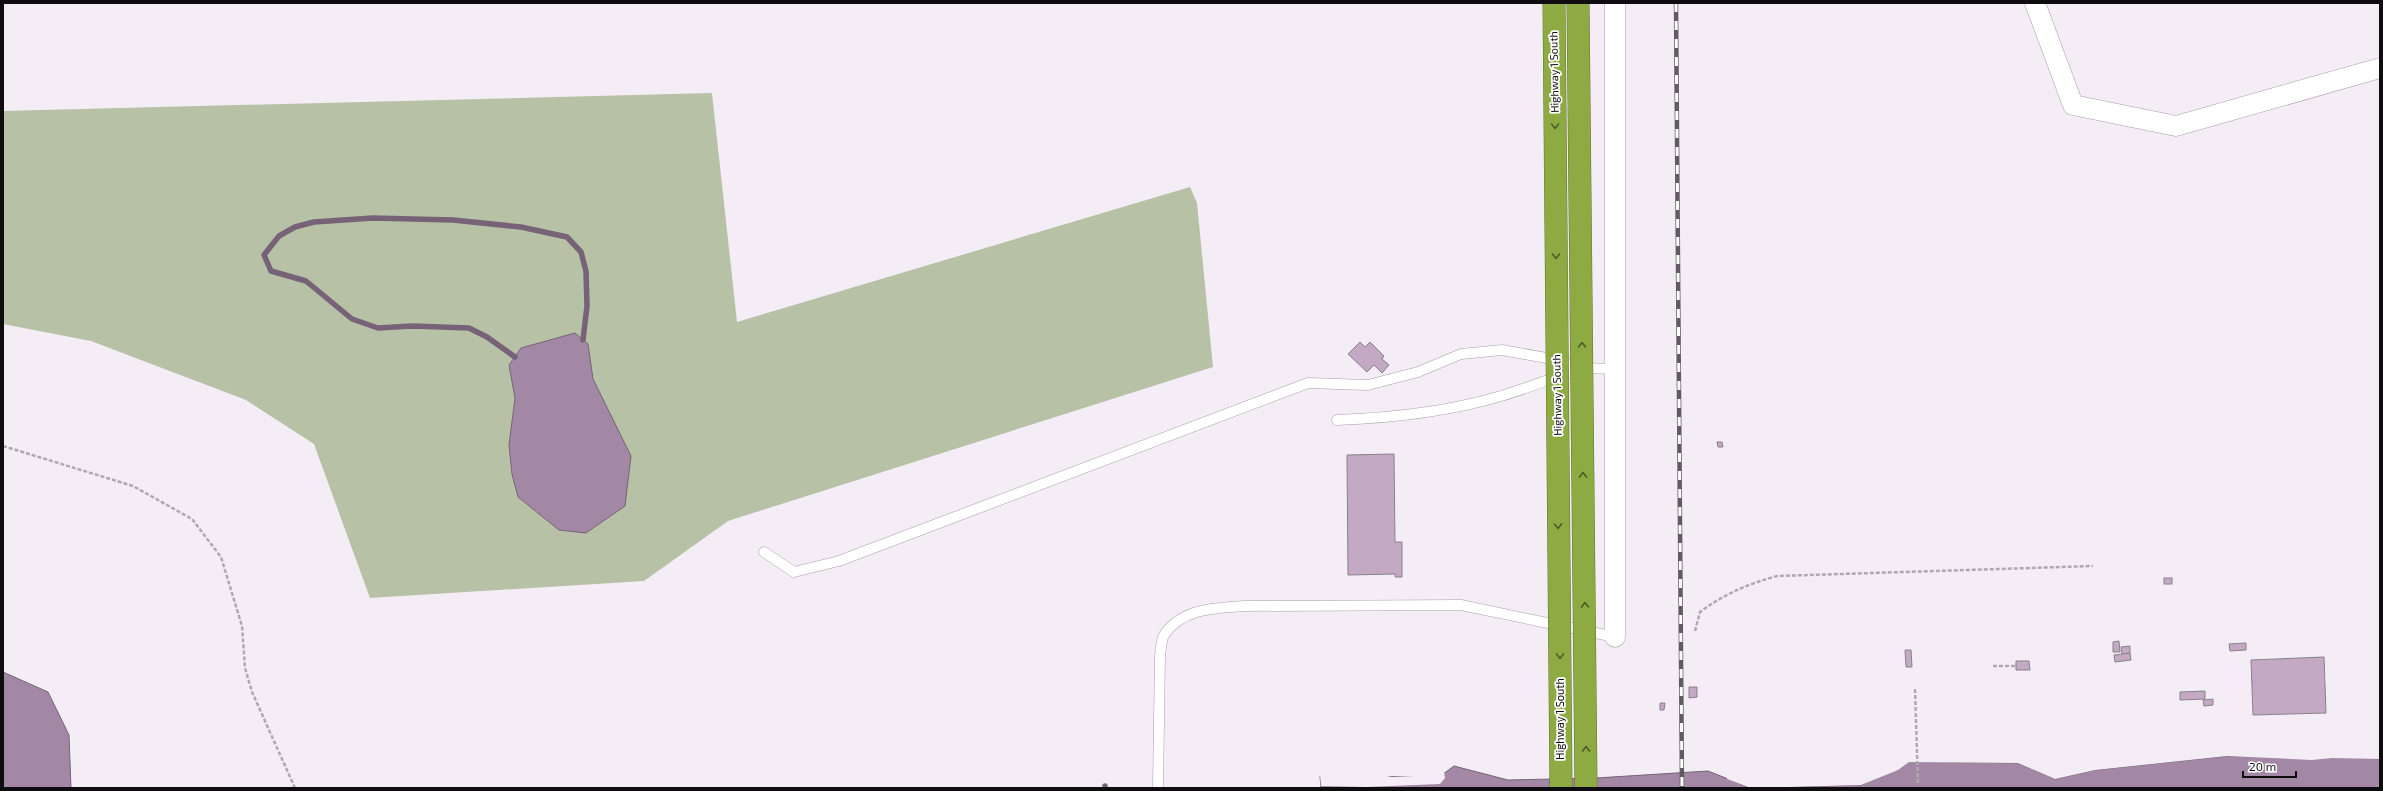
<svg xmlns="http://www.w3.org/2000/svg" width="2383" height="791" font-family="'Exo 2',sans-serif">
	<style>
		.green { fill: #b7c1a6 }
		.water { fill: #a288a4; stroke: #766377 }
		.pier { fill: #f5edf6 }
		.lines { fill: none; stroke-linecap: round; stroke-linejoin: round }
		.stream { stroke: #766377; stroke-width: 5.5 }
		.building { fill: #c4a9c5; stroke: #888189 }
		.lane-casing { stroke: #a79fa8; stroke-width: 11 }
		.street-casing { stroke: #a79fa8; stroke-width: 21 }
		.path { stroke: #aea8af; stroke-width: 2.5; stroke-dasharray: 4 2; stroke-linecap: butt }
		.lane { stroke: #fff; stroke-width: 10 }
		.street { stroke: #fff; stroke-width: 20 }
		.rail-casing { stroke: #5f5b60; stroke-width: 4.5 }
		.rail { stroke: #fff; stroke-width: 3; stroke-dasharray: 9; stroke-linecap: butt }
		.highway-bridge-casing { stroke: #617331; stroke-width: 23; stroke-linecap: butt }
		.highway-bridge { stroke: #8eab43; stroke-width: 22 }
		.oneway { stroke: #4e5c29 }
		.labels { text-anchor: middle; stroke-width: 3.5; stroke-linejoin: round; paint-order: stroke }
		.street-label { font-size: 11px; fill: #0e0c0f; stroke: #fff }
	</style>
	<rect width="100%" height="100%" fill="#f5edf6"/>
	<path class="green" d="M712 93 737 322 1190 187 1197 203 1213 367 728 521 644 581 370 598 314 444 246 400 91 341 3 324V111Z"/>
	<g class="water">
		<path d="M575 333 588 344 593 379 631 456 625 506 586 533 559 530 518 497 512 474 509 445 515 398 509 365 521 348Z"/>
		<path d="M3 672 48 692 69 735 71 788H3Z"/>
		<path d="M2333 755 2380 759V788H1321L1320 776 1439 777 1454 766 1508 780 1596 778 1708 771 1751 788 1861 785 1910 761 2018 763 2055 779 2095 770 2227 756Z"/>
	</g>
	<g class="pier">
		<path d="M2333 753 2380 757V759L2332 758 2312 760 2227 756 2095 770 2055 779 2018 763 1909 762 1898 770 1861 785 1751 788 1727 779V776L1751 786 1860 783 1910 759 2019 761 2055 777 2095 768 2227 754Z"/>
		<path d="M1444 771 1445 778 1440 784 1366 787 1321 786 1320 774 1382 775 1392 777 1438 775Z"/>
	</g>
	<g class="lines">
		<g class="stream">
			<path d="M515 357 487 337 469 328 412 326 378 328 352 319 306 281 271 271 264 255 279 236 295 227 314 222 373 218 453 220 521 227 567 237 581 252 586 271 587 306 583 340"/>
			<path d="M1105 786V788"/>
		</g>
	</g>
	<g class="building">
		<path d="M1360 342 1365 347 1370 342 1384 356 1382 359 1389 365 1382 373 1374 365 1367 372 1348 354Z"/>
		<path d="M1717 442H1722L1723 447H1718Z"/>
		<path d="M1394 454 1395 542H1402V577H1395V574L1348 575 1347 455Z"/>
		<rect x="2164" y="578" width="8" height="6"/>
		<path d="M2119 641 2120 652H2113V642Z"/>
		<path d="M2246 643V650L2230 651 2229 644Z"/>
		<path d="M2130 646V653L2122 654 2121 647Z"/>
		<path d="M1905 650H1911L1912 667H1906Z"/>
		<path d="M2130 653 2131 660 2115 662 2114 655Z"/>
		<path d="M2324 657 2326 713 2253 715 2251 660Z"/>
		<path d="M2016 661H2029L2030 670H2016Z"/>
		<path d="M1689 687H1697V697L1689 698Z"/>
		<path d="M2205 691V699L2180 700V692Z"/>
		<path d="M2213 699V705L2204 706 2203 700Z"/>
		<path d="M1660 703H1665L1664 710H1660Z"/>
	</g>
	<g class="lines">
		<defs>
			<g id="lane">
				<path d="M1337 420C1389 418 1451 411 1501 396 1528 388 1555 377 1582 368"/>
				<path d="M764 552 794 572 839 561 1308 383 1368 385 1418 372 1461 354 1502 350 1552 359 1582 368 1615 369"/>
				<path d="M1158 788 1160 656C1161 650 1161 640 1164 635 1182 608 1215 608 1244 606L1461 605 1615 637"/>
			</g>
			<g id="street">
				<path d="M2035 3 2073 105 2176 126 2380 68"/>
				<path d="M1615 637V3"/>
			</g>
		</defs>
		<use href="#lane" class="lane-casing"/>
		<use href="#street" class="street-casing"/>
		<g class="path">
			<path d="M3 446 133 486 192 519 221 557 242 626 245 668 252 692 295 788"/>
			<path d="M1695 631 1700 612C1724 594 1748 584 1777 576L2093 566"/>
			<path d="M1993 666H2016"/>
			<path d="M1915 689 1918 784"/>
		</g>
		<use href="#lane" class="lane"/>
		<use href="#street" class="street"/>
		<defs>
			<path id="rail" d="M1676 3 1682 788"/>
		</defs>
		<use href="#rail" class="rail-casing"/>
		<use href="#rail" class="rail"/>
		<defs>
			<g id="highway-bridge">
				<path d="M1554 3 1561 788"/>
				<path d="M1578 3 1586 788"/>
			</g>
		</defs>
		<use href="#highway-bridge" class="highway-bridge-casing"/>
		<use href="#highway-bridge" class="highway-bridge"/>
	</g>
	<defs><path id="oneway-chevron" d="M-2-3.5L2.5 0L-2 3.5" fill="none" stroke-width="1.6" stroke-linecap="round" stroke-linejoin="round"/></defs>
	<g class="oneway">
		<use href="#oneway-chevron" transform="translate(1555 126) rotate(89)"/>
		<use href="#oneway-chevron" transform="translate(1556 256) rotate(89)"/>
		<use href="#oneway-chevron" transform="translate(1582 345) rotate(-91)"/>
		<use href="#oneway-chevron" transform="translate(1583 475) rotate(-91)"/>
		<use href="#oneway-chevron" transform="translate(1558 526) rotate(89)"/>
		<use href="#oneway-chevron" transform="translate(1585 605) rotate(-91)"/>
		<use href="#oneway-chevron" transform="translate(1560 656) rotate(90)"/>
		<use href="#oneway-chevron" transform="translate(1586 749) rotate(-91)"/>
	</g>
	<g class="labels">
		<g class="street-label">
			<text transform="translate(1554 72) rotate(-91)" y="4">Highway 1 South</text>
			<text transform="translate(1557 395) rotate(-91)" y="4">Highway 1 South</text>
			<text transform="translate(1560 719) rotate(-90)" y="4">Highway 1 South</text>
		</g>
	</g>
	<rect width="2383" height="791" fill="none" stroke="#0e0c0f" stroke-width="8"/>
	<path d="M2243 771v6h53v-6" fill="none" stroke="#0e0c0f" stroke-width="2"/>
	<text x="2249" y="771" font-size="12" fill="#0e0c0f" stroke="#ffffff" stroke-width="3" paint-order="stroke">20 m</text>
</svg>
